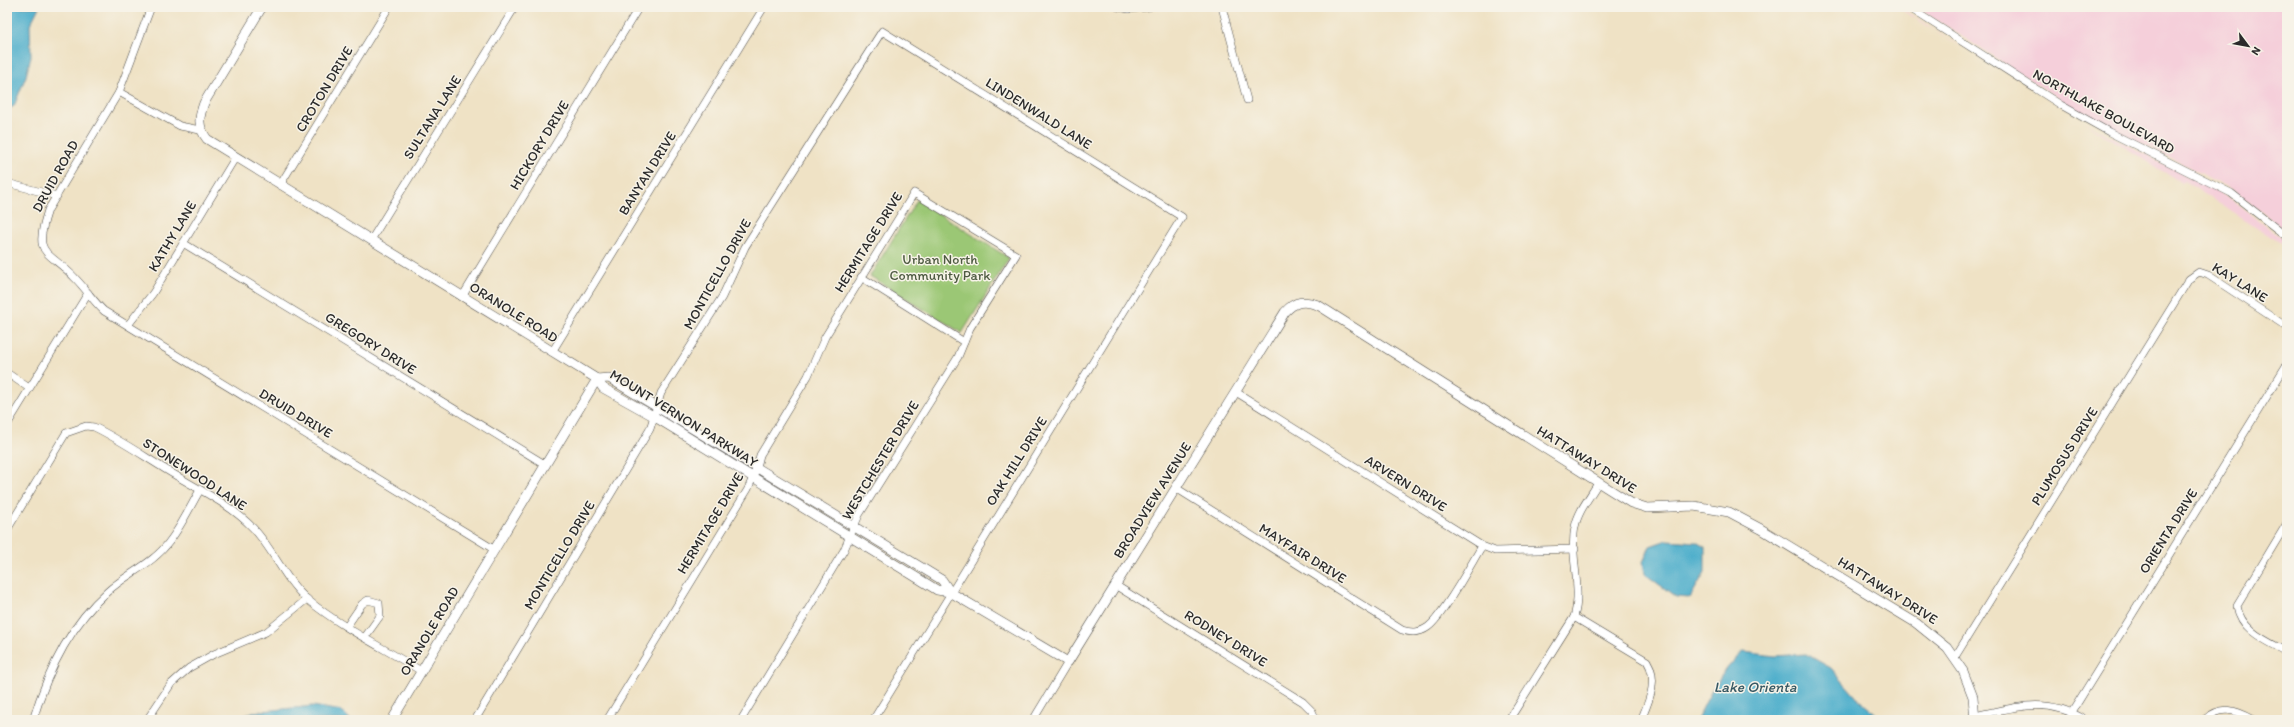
<svg xmlns="http://www.w3.org/2000/svg" width="2294" height="727" font-family="Itim,sans-serif">
	<style>
		.built { fill: #f5cfda }
		.green { fill: #9bc775; stroke: #637950 }
		.water { fill: #4cadcb; stroke: #3c6c7b }
		.lines { fill: none; stroke-linecap: round; stroke-linejoin: round }
		.minor-casing { stroke: #484642; stroke-width: 8 }
		.tertiary-casing { stroke: #484642; stroke-width: 10 }
		.minor { stroke: #fff; stroke-width: 7 }
		.tertiary { stroke: #fff; stroke-width: 9 }
		.labels { text-anchor: middle; stroke-width: 3; stroke-linejoin: round; paint-order: stroke }
		.street-label { font-size: 14px; fill: #2b2b2b; stroke: #f7f3e8 }
		.park-label { font-size: 14px; fill: #4d5a41; stroke: #f7f3e8 }
		.water-label { font-size: 15px; font-style: italic; fill: #375863; stroke: #f7f3e8 }
	</style>
	<rect width="100%" height="100%" fill="#f7f3e8"/>
	<filter id="ink" filterUnits="userSpaceOnUse"><feTurbulence type="fractalNoise" baseFrequency=".025" numOctaves="2"/><feDisplacementMap in="SourceGraphic" scale="8" xChannelSelector="R" yChannelSelector="G"/><feConvolveMatrix kernelMatrix="1 2 1 2 8 2 1 2 1" color-interpolation-filters="sRGB"/></filter>
	<filter id="wash" filterUnits="userSpaceOnUse"><feTurbulence type="fractalNoise" baseFrequency=".012" numOctaves="4" result="noise"/><feDisplacementMap in="SourceGraphic" scale="16" xChannelSelector="R" yChannelSelector="G"/><feGaussianBlur stdDeviation="0.9" result="paint"/><feColorMatrix in="noise" values="0 0 0 0 0 0 0 0 0 0 0 0 0 0 0 0 0 1.4 0 .05"/><feComposite in="paint" operator="in"/></filter>
	<g filter="url(#wash)">
		<rect width="100%" height="100%" fill="#efe2c5"/>
		<g class="built">
			<path d="M1897 7H1900L1965 49Z"/>
			<path d="M1916 7H2287V232L2232 189 2111 128 2063 101Z"/>
			<path d="M2084 122 2228 197 2287 242V247L2184 181 2182 183Z"/>
		</g>
		<path class="green" d="M917 200 1009 258 962 333 870 276Z"/>
		<g class="water">
			<path d="M7 7H39L30 25 31 56 26 76 14 106 7 110Z"/>
			<path d="M1667 540 1696 542 1705 547V572L1690 598 1676 597 1645 574 1643 562 1650 546Z"/>
			<path d="M1743 652 1775 656 1806 654 1831 668 1859 700 1883 720H1697C1709 694 1721 671 1743 652Z"/>
			<path d="M313 706 342 711 351 720H238L252 712Z"/>
		</g>
	</g>
	<g filter="url(#ink)">
		<g class="lines">
			<defs>
				<g id="minor">
					<path d="M151 7 119 92 48 210C32 258 48 249 75 278 86 289 93 301 104 311L495 550"/>
					<path d="M1118 7 1129 9 1149 7"/>
					<path d="M1222 7 1247 100"/>
					<path d="M1908 7 2061 105 2109 132 2231 193 2287 237"/>
					<path d="M119 92 180 126 200 130"/>
					<path d="M7 183 57 196"/>
					<path d="M280 185 389 7"/>
					<path d="M371 240 515 7"/>
					<path d="M183 243 546 465"/>
					<path d="M861 277 964 342"/>
					<path d="M462 297 639 7"/>
					<path d="M128 325 153 293 235 158"/>
					<path d="M552 352 764 7"/>
					<path d="M7 373 29 388"/>
					<path d="M1236 392 1482 546 1495 551 1575 549"/>
					<path d="M7 425 88 293"/>
					<path d="M1176 488 1402 630C1411 633 1420 633 1428 627 1443 616 1471 564 1482 546"/>
					<path d="M2287 523 2237 606C2241 631 2267 641 2287 652"/>
					<path d="M7 530 66 433 86 426 94 427C119 439 142 455 165 469 194 487 229 503 253 528 274 550 285 581 308 600 342 628 384 648 421 671"/>
					<path d="M1115 585 1303 702 1312 711 1316 720"/>
					<path d="M1574 617 1647 661C1659 680 1649 701 1641 720"/>
					<path d="M347 626 362 604 368 600 379 603 380 616 365 637"/>
					<path d="M1955 657 2189 279 2199 272 2208 275 2287 327"/>
					<path d="M2072 712 2287 364"/>
					<path d="M1975 716C2015 707 2048 696 2085 720"/>
					<path d="M33 720C47 673 70 625 107 592 126 574 153 564 169 542 181 527 190 507 200 490"/>
					<path d="M147 720 171 684 189 668 214 654 266 632 307 599"/>
					<path d="M475 720 650 429 661 393 722 297 745 247 882 31 1182 217 873 720"/>
					<path d="M607 720 748 489 757 467 760 455 808 376 825 337 914 193 1016 255 970 328 958 357 859 515 844 550 741 720"/>
					<path d="M1033 720 1068 662"/>
					<path d="M1509 720 1574 617C1583 588 1569 555 1575 527 1578 511 1590 497 1598 483"/>
					<path d="M2204 720C2221 705 2235 709 2254 720"/>
				</g>
				<g id="tertiary">
					<path d="M262 7 204 103C199 117 197 126 207 139L597 379 603 388 655 417 937 590 950 592"/>
					<path d="M597 379 609 378 942 580 950 592 1068 662 1285 312C1295 301 1304 300 1318 305L1631 503 1647 508 1694 506 1729 512 1761 529 1916 623 1947 648 1963 671 1973 697 1975 720"/>
					<path d="M392 720 597 379"/>
				</g>
			</defs>
			<use href="#minor" class="minor-casing"/>
			<use href="#tertiary" class="tertiary-casing"/>
			<use href="#minor" class="minor"/>
			<use href="#tertiary" class="tertiary"/>
		</g>
	</g>
	<g class="labels">
		<g class="street-label">
			<text transform="translate(324 89) rotate(-59)" y="5">CROTON DRIVE</text>
			<text transform="translate(2104 111) rotate(29)" y="5">NORTHLAKE BOULEVARD</text>
			<text transform="translate(1039 113) rotate(32)" y="5">LINDENWALD LANE</text>
			<text transform="translate(432 117) rotate(-58)" y="5">SULTANA LANE</text>
			<text transform="translate(539 145) rotate(-59)" y="5">HICKORY DRIVE</text>
			<text transform="translate(647 173) rotate(-58)" y="5">BANYAN DRIVE</text>
			<text transform="translate(55 176) rotate(-61)" y="5">DRUID ROAD</text>
			<text transform="translate(172 236) rotate(-59)" y="5">KATHY LANE</text>
			<text transform="translate(868 242) rotate(-58)" y="5">HERMITAGE DRIVE</text>
			<text transform="translate(717 274) rotate(-61)" y="5">MONTICELLO DRIVE</text>
			<text transform="translate(2240 282) rotate(32)" y="5">KAY LANE</text>
			<text transform="translate(514 312) rotate(32)" y="5">ORANOLE ROAD</text>
			<text transform="translate(371 343) rotate(32)" y="5">GREGORY DRIVE</text>
			<text transform="translate(296 413) rotate(31)" y="5">DRUID DRIVE</text>
			<text transform="translate(684 418) rotate(32)" y="5">MOUNT VERNON PARKWAY</text>
			<text transform="translate(2064 456) rotate(-58)" y="5">PLUMOSUS DRIVE</text>
			<text transform="translate(1587 459) rotate(32)" y="5">HATTAWAY DRIVE</text>
			<text transform="translate(880 460) rotate(-59)" y="5">WESTCHESTER DRIVE</text>
			<text transform="translate(1016 461) rotate(-58)" y="5">OAK HILL DRIVE</text>
			<text transform="translate(195 474) rotate(33)" y="5">STONEWOOD LANE</text>
			<text transform="translate(1406 483) rotate(32)" y="5">ARVERN DRIVE</text>
			<text transform="translate(1152 500) rotate(-58)" y="5">BROADVIEW AVENUE</text>
			<text transform="translate(710 523) rotate(-59)" y="5">HERMITAGE DRIVE</text>
			<text transform="translate(2168 531) rotate(-58)" y="5">ORIENTA DRIVE</text>
			<text transform="translate(1303 553) rotate(32)" y="5">MAYFAIR DRIVE</text>
			<text transform="translate(559 555) rotate(-59)" y="5">MONTICELLO DRIVE</text>
			<text transform="translate(1888 590) rotate(32)" y="5">HATTAWAY DRIVE</text>
			<text transform="translate(429 631) rotate(-59)" y="5">ORANOLE ROAD</text>
			<text transform="translate(1226 638) rotate(32)" y="5">RODNEY DRIVE</text>
		</g>
		<g class="park-label">
			<text x="940" y="264">Urban North<tspan x="940" dy="16">Community Park</tspan></text>
		</g>
		<g class="water-label">
			<text x="1755" y="692">Lake Orienta</text>
		</g>
	</g>
	<rect width="2294" height="727" fill="none" stroke="#f7f3e8" stroke-width="24"/>
	<g transform="translate(2248 46) rotate(122)" stroke="#f7f3e8" stroke-width="3" paint-order="stroke">
	<path d="M0-3L7 15L0 10L-7 15Z" fill="#2b2b2b"/>
	<text y="-6" font-size="11" font-weight="bold" text-anchor="middle" fill="#2b2b2b">N</text>
	</g>
</svg>
